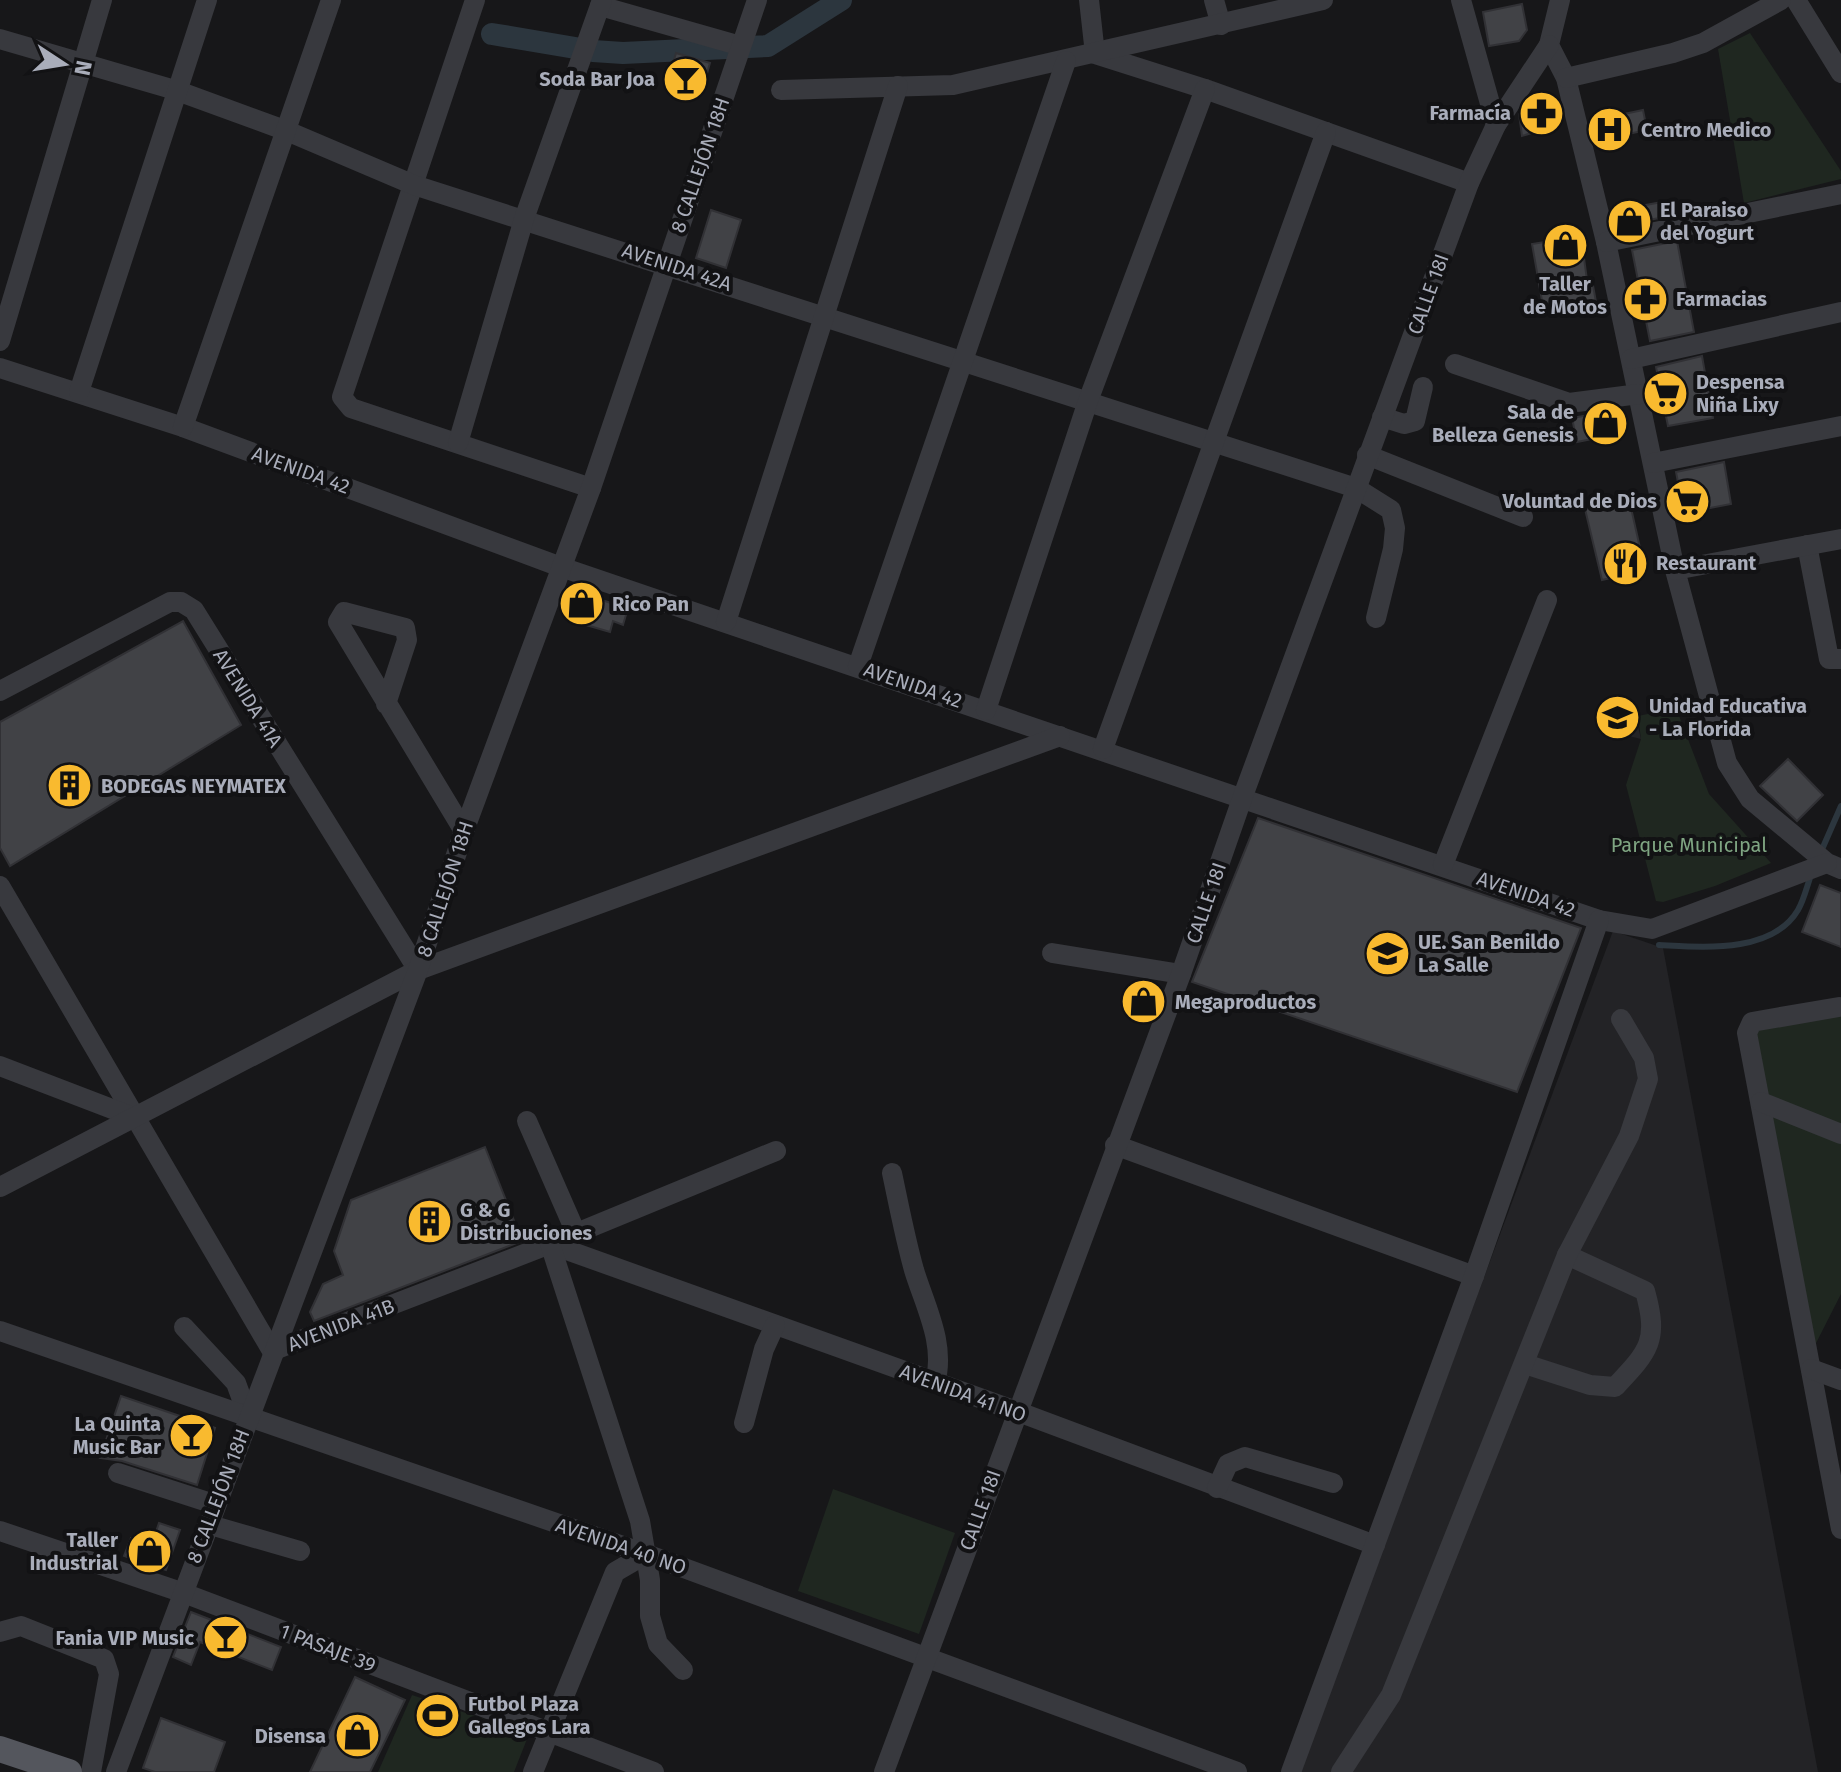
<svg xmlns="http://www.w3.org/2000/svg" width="1841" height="1772" font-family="'Fira Sans',sans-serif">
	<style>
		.built { fill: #232326 }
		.green { fill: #1f2720 }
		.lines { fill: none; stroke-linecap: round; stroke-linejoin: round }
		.stream { stroke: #2c363e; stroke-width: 6 }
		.canal { stroke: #2c363e; stroke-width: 22 }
		.building { fill: #414246; stroke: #313135; stroke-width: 2 }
		.minor { stroke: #38393e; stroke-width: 20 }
		.major { stroke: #54565d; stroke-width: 26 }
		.labels { text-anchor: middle; stroke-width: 8; stroke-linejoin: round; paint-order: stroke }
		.poi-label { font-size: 20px; font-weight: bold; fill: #a9adba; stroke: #121214; text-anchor: start }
		.street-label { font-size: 20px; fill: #a9adba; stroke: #121214 }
		.park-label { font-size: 20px; fill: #7fa582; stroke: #121214 }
	</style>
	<rect width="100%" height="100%" fill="#171719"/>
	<g class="built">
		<path d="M1602 701 1634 709 1641 739 1597 728Z"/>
		<path d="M1613 931 1663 948 1818 1772H1300Z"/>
	</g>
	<g class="green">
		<path d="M1750 33 1841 171V179L1744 203 1718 49Z"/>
		<path d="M1676 708 1709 794 1771 863 1715 886 1663 902 1656 901 1626 785 1641 739 1638 716Z"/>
		<path d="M1838 1016 1841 1017V1294L1811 1353 1752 1027Z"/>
		<path d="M833 1489 955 1533 919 1634 798 1591Z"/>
		<path d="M412 1695 529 1734 514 1772H378Z"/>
	</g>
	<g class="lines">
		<g class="stream">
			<path d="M1820 854 1841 806"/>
			<path d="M1659 945C1702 947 1772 954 1798 910 1804 900 1807 886 1811 875"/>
		</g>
		<path class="canal" d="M492 34 593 51 623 53 768 46 841 0"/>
	</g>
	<g class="building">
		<path d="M1522 4 1527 30 1519 41 1489 46 1483 12Z"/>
		<path d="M676 53 710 63 701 94 667 84Z"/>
		<path d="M1554 104 1560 124 1522 136 1519 114Z"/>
		<path d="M1643 110 1647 130 1609 138 1605 118Z"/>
		<path d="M1662 202 1665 217 1627 224 1624 209Z"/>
		<path d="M711 210 741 220 726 268 696 258Z"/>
		<path d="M1581 236 1587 280H1592L1596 302 1544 312 1532 244Z"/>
		<path d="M1677 241 1694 332 1650 341 1632 250Z"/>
		<path d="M1702 356 1713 418 1668 426 1656 367Z"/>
		<path d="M1617 410 1622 433 1577 442 1572 418Z"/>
		<path d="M1724 462 1731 504 1684 513 1676 472Z"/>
		<path d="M1629 499 1645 570 1602 580 1585 509Z"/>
		<path d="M578 593 628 608 623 625 613 621 610 632 569 620Z"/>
		<path d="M183 621 241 725 10 866 0 848V722Z"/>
		<path d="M1788 759 1823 795 1797 821 1760 786Z"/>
		<path d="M1258 818 1581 928 1517 1092 1192 982Z"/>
		<path d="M1820 885 1841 893V947L1802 932Z"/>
		<path d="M485 1147 522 1241 314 1321 310 1312 323 1284 343 1275 334 1251 351 1200Z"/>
		<path d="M121 1396 215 1428 197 1485 122 1461 100 1458Z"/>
		<path d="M159 1523 180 1530 166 1570 124 1556 131 1538 151 1546Z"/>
		<path d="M191 1612 281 1647 272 1670 200 1642 191 1665 173 1657Z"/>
		<path d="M355 1677 405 1700 370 1772H310Z"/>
		<path d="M161 1718 225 1742 214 1772H155L143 1768Z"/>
	</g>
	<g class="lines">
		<g class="minor">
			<path d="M475 0 342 397 351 408 591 488"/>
			<path d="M1089 0 1095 54 1205 89 1469 183"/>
			<path d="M1214 0 1221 25"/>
			<path d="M1461 0 1496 125"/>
			<path d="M1560 0 1549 45 1566 78 1606 242 1675 570 1727 763 1750 799 1827 863 1841 869"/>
			<path d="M1796 0 1841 73"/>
			<path d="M600 6 741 46"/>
			<path d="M0 39 175 90 287 131 414 185 1356 488 1391 510 1395 528 1393 549 1376 618"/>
			<path d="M1566 78 1673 53 1703 43 1781 0"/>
			<path d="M781 90 953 85 1323 0"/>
			<path d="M1606 242 1841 194"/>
			<path d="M0 341 102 0"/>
			<path d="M1631 359 1841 312"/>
			<path d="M1455 364 1569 403 1639 394"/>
			<path d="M0 368 183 427 561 567 1599 920 1652 929 1827 863"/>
			<path d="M79 392 207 0"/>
			<path d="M1382 417 1404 424 1415 421 1423 387"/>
			<path d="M183 427 331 0"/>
			<path d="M458 443 524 219 602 0"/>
			<path d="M1367 455 1523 517"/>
			<path d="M1653 463 1841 426"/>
			<path d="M1807 545 1829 659H1841"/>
			<path d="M1675 570 1841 539"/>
			<path d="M726 622 898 86"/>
			<path d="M858 666 1066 61"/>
			<path d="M0 691 170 602H181L194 610 418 970"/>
			<path d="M386 704 407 640 405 628 344 612 338 622 464 831"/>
			<path d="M986 710 1088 401 1205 89"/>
			<path d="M1103 749 1326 132"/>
			<path d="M1443 865 1547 600"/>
			<path d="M0 886 272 1351 550 1244 776 1151"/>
			<path d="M1052 953 1181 974"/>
			<path d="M1839 1007 1752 1022 1747 1033 1841 1529"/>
			<path d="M0 1066 133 1117"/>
			<path d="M1761 1102 1841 1134"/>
			<path d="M527 1121 576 1233"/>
			<path d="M1115 1145 1474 1276"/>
			<path d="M892 1173C899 1206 905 1238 914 1270 925 1306 946 1344 935 1383"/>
			<path d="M0 1187 418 970 1060 736"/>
			<path d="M550 1244 1016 1411 1375 1545"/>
			<path d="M550 1244 640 1521 650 1580V1616L658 1644 683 1670"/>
			<path d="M184 1327 236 1383 248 1416"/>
			<path d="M0 1331 646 1554 1237 1772"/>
			<path d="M1525 1364 1590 1385 1615 1387C1649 1351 1659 1341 1645 1291L1567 1255"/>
			<path d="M1811 1369 1841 1380"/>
			<path d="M744 1423 764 1349 775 1325"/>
			<path d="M118 1473 214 1504"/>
			<path d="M1217 1488 1228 1464 1245 1457 1333 1483"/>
			<path d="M207 1524 300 1551"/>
			<path d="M0 1531 181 1592 654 1772"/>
			<path d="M0 1632 21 1626 104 1659 109 1674 91 1772"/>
			<path d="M116 1772 418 970 464 831 591 488 757 0"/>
			<path d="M533 1772 615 1572 646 1554"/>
			<path d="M884 1772 1181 974 1243 796 1469 183 1496 125 1549 45"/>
			<path d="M1291 1772 1474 1276 1599 920"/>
			<path d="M1341 1772 1391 1695 1567 1255 1629 1136 1648 1079 1644 1058 1621 1019"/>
		</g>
		<path class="major" d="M0 1749 69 1772"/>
	</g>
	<defs>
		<symbol id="bar-disc" viewBox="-11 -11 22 22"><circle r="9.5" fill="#f9ba2f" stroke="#121214"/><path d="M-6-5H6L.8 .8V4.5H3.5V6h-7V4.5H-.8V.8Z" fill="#111"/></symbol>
		<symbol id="pharmacy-disc" viewBox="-11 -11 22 22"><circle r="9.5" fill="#f9ba2f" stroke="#121214"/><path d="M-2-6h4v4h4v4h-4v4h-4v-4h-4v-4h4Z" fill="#111"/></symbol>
		<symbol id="hospital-disc" viewBox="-11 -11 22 22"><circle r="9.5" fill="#f9ba2f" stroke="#121214"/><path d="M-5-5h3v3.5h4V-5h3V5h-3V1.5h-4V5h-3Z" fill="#111"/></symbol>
		<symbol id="shop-disc" viewBox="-11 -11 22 22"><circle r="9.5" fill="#f9ba2f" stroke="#121214"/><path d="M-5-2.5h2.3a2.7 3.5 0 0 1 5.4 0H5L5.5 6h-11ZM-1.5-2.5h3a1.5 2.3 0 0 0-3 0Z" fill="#111"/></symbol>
		<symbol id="supermarket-disc" viewBox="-11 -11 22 22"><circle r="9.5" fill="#f9ba2f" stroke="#121214"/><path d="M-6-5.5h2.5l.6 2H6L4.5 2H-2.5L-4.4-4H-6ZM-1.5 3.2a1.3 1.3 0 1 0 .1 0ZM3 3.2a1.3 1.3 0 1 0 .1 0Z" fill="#111"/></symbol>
		<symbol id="restaurant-disc" viewBox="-11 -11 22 22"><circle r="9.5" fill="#f9ba2f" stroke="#121214"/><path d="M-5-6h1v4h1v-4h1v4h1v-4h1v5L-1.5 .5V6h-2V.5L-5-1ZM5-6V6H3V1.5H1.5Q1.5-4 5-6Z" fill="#111"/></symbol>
		<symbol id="school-disc" viewBox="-11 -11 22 22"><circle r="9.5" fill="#f9ba2f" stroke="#121214"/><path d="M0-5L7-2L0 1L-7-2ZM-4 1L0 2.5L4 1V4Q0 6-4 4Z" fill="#111"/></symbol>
		<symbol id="building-disc" viewBox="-11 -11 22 22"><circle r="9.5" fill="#f9ba2f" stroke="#121214"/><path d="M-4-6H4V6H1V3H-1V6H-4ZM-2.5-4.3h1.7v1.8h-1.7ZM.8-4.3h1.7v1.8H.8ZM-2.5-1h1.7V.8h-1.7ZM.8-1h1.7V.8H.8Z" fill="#111"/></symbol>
		<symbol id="stadium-disc" viewBox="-11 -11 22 22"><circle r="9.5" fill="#f9ba2f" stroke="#121214"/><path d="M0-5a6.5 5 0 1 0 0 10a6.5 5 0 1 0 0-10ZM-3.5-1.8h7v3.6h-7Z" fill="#111"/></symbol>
	</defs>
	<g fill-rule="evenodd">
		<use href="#bar-disc" x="660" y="54" width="51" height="51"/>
		<use href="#pharmacy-disc" x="1516" y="88" width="51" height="51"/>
		<use href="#hospital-disc" x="1584" y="104" width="51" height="51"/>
		<use href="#shop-disc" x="1604" y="196" width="51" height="51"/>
		<use href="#shop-disc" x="1540" y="220" width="51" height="51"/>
		<use href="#pharmacy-disc" x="1620" y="274" width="51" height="51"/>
		<use href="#supermarket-disc" x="1640" y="368" width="51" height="51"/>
		<use href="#shop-disc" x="1580" y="398" width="51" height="51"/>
		<use href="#supermarket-disc" x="1662" y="476" width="51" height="51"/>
		<use href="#restaurant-disc" x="1600" y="538" width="51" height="51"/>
		<use href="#shop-disc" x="556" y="578" width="51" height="51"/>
		<use href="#school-disc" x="1592" y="692" width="51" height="51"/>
		<use href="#building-disc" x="44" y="760" width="51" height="51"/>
		<use href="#school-disc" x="1362" y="928" width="51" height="51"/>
		<use href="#shop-disc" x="1118" y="976" width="51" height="51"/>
		<use href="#building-disc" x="404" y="1196" width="51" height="51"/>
		<use href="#bar-disc" x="166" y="1410" width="51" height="51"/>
		<use href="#shop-disc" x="124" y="1526" width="51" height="51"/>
		<use href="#bar-disc" x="200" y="1612" width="51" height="51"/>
		<use href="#stadium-disc" x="412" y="1690" width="51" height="51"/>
		<use href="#shop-disc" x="332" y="1710" width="51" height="51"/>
	</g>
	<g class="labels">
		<g class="poi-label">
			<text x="655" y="86" text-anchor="end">Soda Bar Joa</text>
			<text x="1511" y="120" text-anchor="end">Farmacía</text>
			<text x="1641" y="137">Centro Medico</text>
			<text x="1660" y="217">El Paraiso<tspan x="1660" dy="23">del Yogurt</tspan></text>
			<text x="1565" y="291" text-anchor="middle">Taller<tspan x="1565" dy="23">de Motos</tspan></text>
			<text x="1676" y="306">Farmacias</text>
			<text x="1696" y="389">Despensa<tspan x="1696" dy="23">Niña Lixy</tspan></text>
			<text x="1574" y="419" text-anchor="end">Sala de<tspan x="1574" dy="23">Belleza Genesis</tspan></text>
			<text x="1657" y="508" text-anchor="end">Voluntad de Dios</text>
			<text x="1656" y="570">Restaurant</text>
			<text x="612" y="611">Rico Pan</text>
			<text x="1649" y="713">Unidad Educativa<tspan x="1649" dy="23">- La Florida</tspan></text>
			<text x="101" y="793">BODEGAS NEYMATEX</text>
			<text x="1418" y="949">UE. San Benildo<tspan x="1418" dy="23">La Salle</tspan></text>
			<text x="1175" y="1009">Megaproductos</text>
			<text x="460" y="1217">G &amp; G<tspan x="460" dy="23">Distribuciones</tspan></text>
			<text x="161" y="1431" text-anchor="end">La Quinta<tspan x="161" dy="23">Music Bar</tspan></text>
			<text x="118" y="1547" text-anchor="end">Taller<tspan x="118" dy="23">Industrial</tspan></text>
			<text x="194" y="1645" text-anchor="end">Fania VIP Music</text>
			<text x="468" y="1711">Futbol Plaza<tspan x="468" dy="23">Gallegos Lara</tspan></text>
			<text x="326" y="1743" text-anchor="end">Disensa</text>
		</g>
		<g class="street-label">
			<text transform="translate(700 165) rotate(-71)" y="7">8 CALLEJÓN 18H</text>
			<text transform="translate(677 267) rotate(18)" y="7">AVENIDA 42A</text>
			<text transform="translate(1428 294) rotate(-70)" y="7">CALLE 18I</text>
			<text transform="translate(301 470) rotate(20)" y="7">AVENIDA 42</text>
			<text transform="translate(913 685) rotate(19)" y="7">AVENIDA 42</text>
			<text transform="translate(248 698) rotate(58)" y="7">AVENIDA 41A</text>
			<text transform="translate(445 889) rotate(-72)" y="7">8 CALLEJÓN 18H</text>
			<text transform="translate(1526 894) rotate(19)" y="7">AVENIDA 42</text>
			<text transform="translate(1206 903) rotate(-71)" y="7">CALLE 18I</text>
			<text transform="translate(341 1325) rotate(-21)" y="7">AVENIDA 41B</text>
			<text transform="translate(963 1393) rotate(20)" y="7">AVENIDA 41 NO</text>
			<text transform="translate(218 1496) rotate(-69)" y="7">8 CALLEJÓN 18H</text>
			<text transform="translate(980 1510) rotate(-70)" y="7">CALLE 18I</text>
			<text transform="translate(621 1546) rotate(19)" y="7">AVENIDA 40 NO</text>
			<text transform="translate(328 1648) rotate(21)" y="7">1 PASAJE 39</text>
		</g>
		<g class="park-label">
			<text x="1689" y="852">Parque Municipal</text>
		</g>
	</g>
	<g transform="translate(64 64) rotate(102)" stroke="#121214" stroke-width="6" paint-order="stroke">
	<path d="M0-6L14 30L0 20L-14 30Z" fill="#a9adba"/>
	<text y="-12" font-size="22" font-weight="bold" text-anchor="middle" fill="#a9adba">N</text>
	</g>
</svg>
